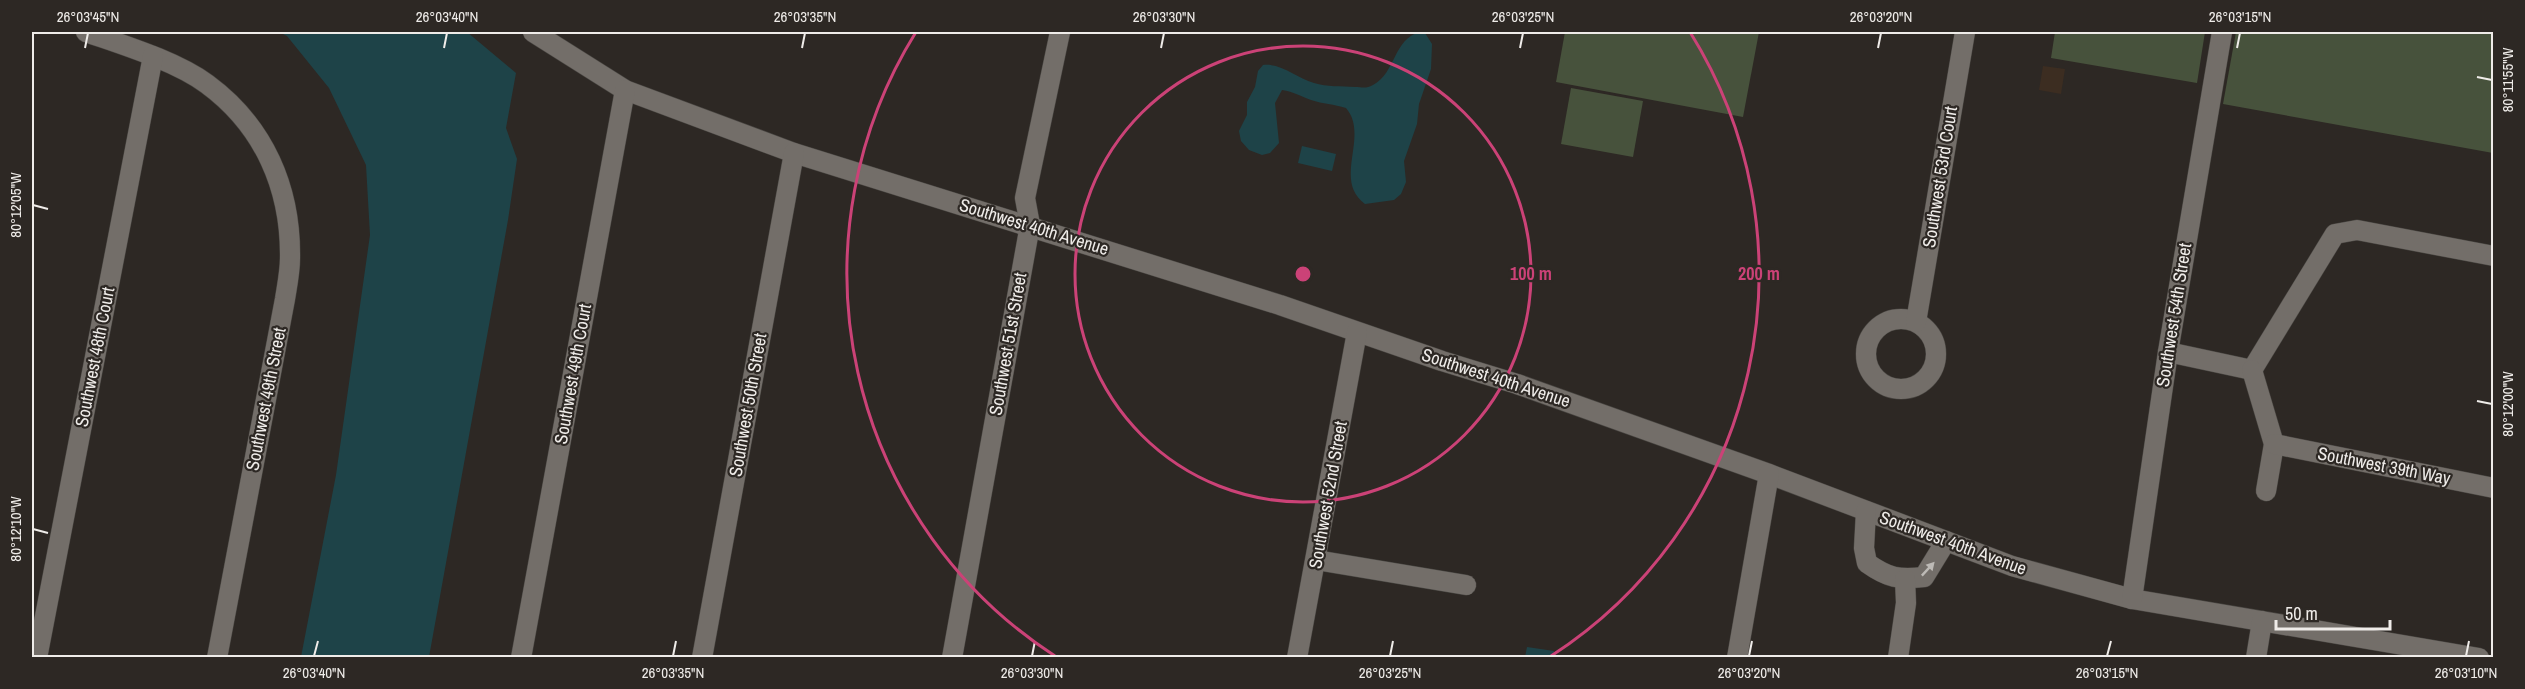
<svg xmlns="http://www.w3.org/2000/svg" width="2525" height="689" font-family="'Archivo Narrow',sans-serif">
	<style>
		.industrial { fill: #3c2d21 }
		.green { fill: #47523c }
		.water { fill: #1e4348 }
		.lines { fill: none; stroke-linecap: round; stroke-linejoin: round }
		.minor-casing { stroke: #494642; stroke-width: 21 }
		.minor { stroke: #736e69; stroke-width: 20 }
		.oneway { fill: #bdbab6 }
		.ticks { fill: none; stroke: #efece9; stroke-width: 2 }
		.ring { fill: none; stroke: #cb4277; stroke-width: 3 }
		.labels { text-anchor: middle; stroke-width: 4.5; stroke-linejoin: round; paint-order: stroke }
		.street-label { font-size: 18px; fill: #efece9; stroke: #2d2824 }
		.centre { fill: #cb4277; stroke: #2d2824; stroke-width: 3 }
		.ring-label { font-size: 18px; text-anchor: middle; font-weight: bold; fill: #cb4277; stroke: #2d2824; stroke-width: 4.5; stroke-linejoin: round; paint-order: stroke }
		.neatline { fill: none; stroke: #efece9; stroke-width: 2 }
		.ticks-label { font-size: 15px; text-anchor: middle; fill: #efece9 }
	</style>
	<rect width="100%" height="100%" fill="#2d2824"/>
	<path class="industrial" d="M2043 66 2065 69 2061 94 2039 90Z"/>
	<g class="green">
		<path d="M1565 32H1759L1743 117 1556 82Z"/>
		<path d="M2055 32H2205L2197 83 2051 58Z"/>
		<path d="M2236 32H2493V153L2223 104Z"/>
		<path d="M1571 88 1643 101 1633 157 1561 144Z"/>
	</g>
	<g class="water">
		<path d="M279 32H467L516 73 506 128 517 159 508 220 429 657H301L336 475 370 235 366 165 329 88 287 36Z"/>
		<path d="M1420 32 1425 33 1432 44 1431 69 1419 104 1417 124 1404 161 1406 182 1401 194 1394 200 1365 204C1332 180 1370 136 1346 108 1334 104 1323 104 1311 100 1300 96 1294 92 1282 90L1275 103 1279 143 1270 153 1262 155 1249 150 1241 141 1239 131 1247 115V102L1255 87 1258 71 1263 65C1282 63 1296 78 1314 83 1327 87 1341 86 1355 87 1362 87 1366 89 1373 85 1396 73 1393 39 1420 32Z"/>
		<path d="M1302 146 1336 154 1332 171 1298 163Z"/>
		<path d="M1527 647 1554 651 1553 657H1525Z"/>
	</g>
	<g class="lines">
		<defs>
			<g id="minor">
				<path d="M86 32C123 45 176 61 207 84 264 126 291 188 290 258 290 272 287 286 285 299L217 658"/>
				<path d="M533 32 625 90 794 153 1280 305 1442 361 1517 384 1769 474 2012 566 2132 599 2479 658"/>
				<circle cx="1901" cy="354" r="35"/>
				<path d="M1916 322 1965 32"/>
				<path d="M2168 352 2252 370"/>
				<path d="M2252 370 2335 234 2357 230 2494 256"/>
				<path d="M2252 370 2274 444 2266 491"/>
				<path d="M2274 444 2494 488"/>
				<path d="M1866 511 1864 548 1867 563C1888 578 1899 580 1924 577L1946 541"/>
				<path d="M1316 560 1466 585"/>
				<path d="M2132 599 2168 352 2222 32"/>
				<path d="M37 658 153 56"/>
				<path d="M521 658 625 90"/>
				<path d="M702 658 794 153"/>
				<path d="M952 658 1030 225 1025 198 1060 32"/>
				<path d="M1297 658 1357 332"/>
				<path d="M1737 658 1769 474"/>
				<path d="M1898 658 1906 603 1905 579"/>
				<path d="M2256 658 2262 621"/>
			</g>
		</defs>
		<use href="#minor" class="minor-casing"/>
		<use href="#minor" class="minor"/>
	</g>
	<defs><path id="oneway-solid" d="M-6-.8H1V-3.2L6.5 0L1 3.2V.8H-6Z" transform="scale(1.5)"/></defs>
	<use class="oneway" href="#oneway-solid" transform="translate(1928 569) rotate(-47)"/>
	<path class="ticks" d="M85 48 88 33M444 48 447 33M802 48 805 33M1161 48 1164 33M1520 48 1523 33M1878 48 1881 33M2237 48 2240 33M2477 77 2492 80M33 205 48 209M2477 401 2492 404M33 529 48 533M314 656 318 641M673 656 676 641M1032 656 1035 641M1390 656 1393 641M1749 656 1752 641M2107 656 2111 641M2466 656 2469 641"/>
	<g class="ring">
		<circle cx="1303" cy="274" r="228"/>
		<path d="M1055 656A456 456 0 0 1 916 32M1690 32A456 456 0 0 1 1551 656"/>
	</g>
	<g class="labels">
		<g class="street-label">
			<text transform="translate(1940 177) rotate(-81)" y="6">Southwest 53rd Court</text>
			<text transform="translate(1034 227) rotate(17)" y="6">Southwest 40th Avenue</text>
			<text transform="translate(2174 315) rotate(-81)" y="6">Southwest 54th Street</text>
			<text transform="translate(1008 344) rotate(-80)" y="6">Southwest 51st Street</text>
			<text transform="translate(95 357) rotate(-79)" y="6">Southwest 48th Court</text>
			<text transform="translate(573 374) rotate(-80)" y="6">Southwest 49th Court</text>
			<text transform="translate(1496 378) rotate(18)" y="6">Southwest 40th Avenue</text>
			<text transform="translate(266 399) rotate(-79)" y="6">Southwest 49th Street</text>
			<text transform="translate(748 405) rotate(-80)" y="6">Southwest 50th Street</text>
			<text transform="translate(2384 466) rotate(11)" y="6">Southwest 39th Way</text>
			<text transform="translate(1328 495) rotate(-80)" y="6">Southwest 52nd Street</text>
			<text transform="translate(1953 543) rotate(20)" y="6">Southwest 40th Avenue</text>
		</g>
	</g>
	<circle cx="1303" cy="274" r="9" class="centre"/>
	<g class="ring-label">
		<text x="1531" y="280">100 m</text>
		<text x="1759" y="280">200 m</text>
	</g>
	<rect width="2525" height="689" fill="none" stroke="#2d2824" stroke-width="66"/>
	<path d="M2276 620v9h114v-9" fill="none" stroke="#efece9" stroke-width="3"/>
	<text x="2285" y="620" font-size="18" fill="#efece9" stroke="#2d2824" stroke-width="4.5" paint-order="stroke">50 m</text>
	<rect x="33" y="33" width="2459" height="623" class="neatline"/>
	<g class="ticks-label">
		<text x="88" y="22">26°03'45"N</text>
		<text x="447" y="22">26°03'40"N</text>
		<text x="805" y="22">26°03'35"N</text>
		<text x="1164" y="22">26°03'30"N</text>
		<text x="1523" y="22">26°03'25"N</text>
		<text x="1881" y="22">26°03'20"N</text>
		<text x="2240" y="22">26°03'15"N</text>
		<text transform="translate(2508 80) rotate(-90)" y="5">80°11'55"W</text>
		<text transform="translate(16 205) rotate(-90)" y="5">80°12'05"W</text>
		<text transform="translate(2508 404) rotate(-90)" y="5">80°12'00"W</text>
		<text transform="translate(16 529) rotate(-90)" y="5">80°12'10"W</text>
		<text x="314" y="678">26°03'40"N</text>
		<text x="673" y="678">26°03'35"N</text>
		<text x="1032" y="678">26°03'30"N</text>
		<text x="1390" y="678">26°03'25"N</text>
		<text x="1749" y="678">26°03'20"N</text>
		<text x="2107" y="678">26°03'15"N</text>
		<text x="2466" y="678">26°03'10"N</text>
	</g>
</svg>
